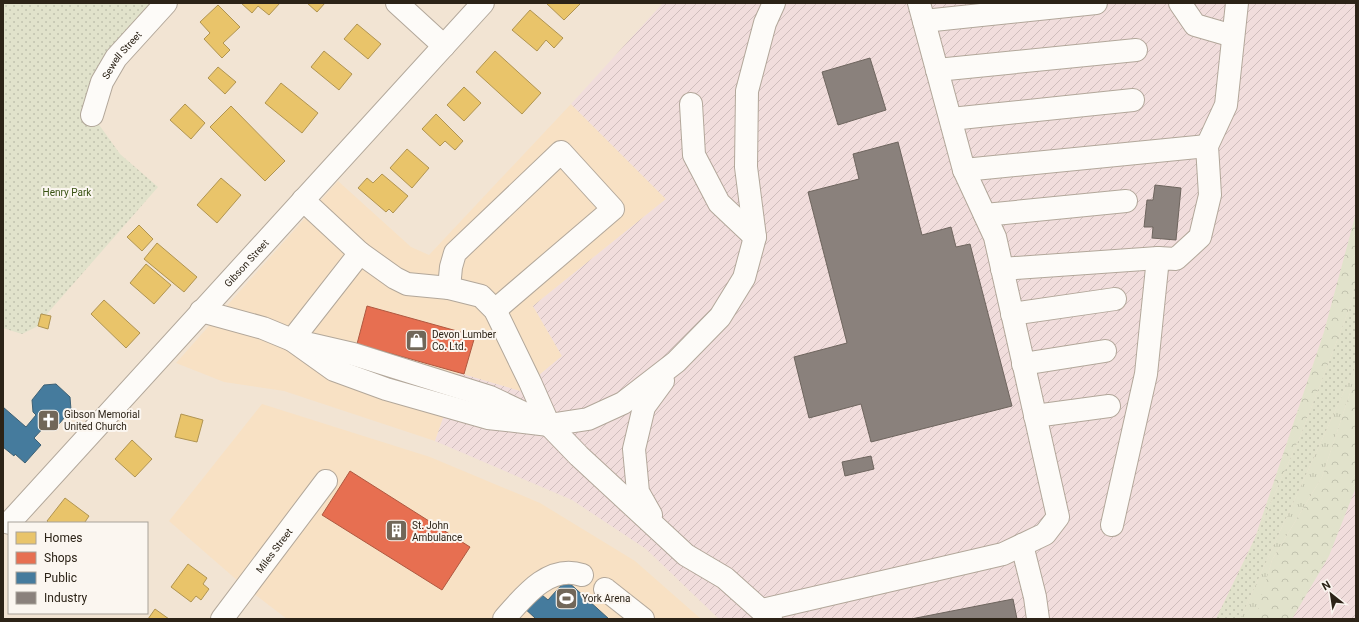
<svg xmlns="http://www.w3.org/2000/svg" width="1359" height="622" font-family="Roboto,sans-serif">
	<style>
		.built { fill: #f8e1c4 }
		.industrial { fill: url(#industrial-furrows) }
		.grass { fill: url(#grass-tufts) }
		.forest { fill: url(#forest-crowns) }
		.park { fill: url(#park-dots) }
		.pitch { fill: #e1e2cb }
		.homes { fill: #e9c46a; stroke: #b09451 }
		.shops { fill: #e76f51; stroke: #af5840 }
		.public { fill: #457b9d; stroke: #3e6175 }
		.industry { fill: #8a817c; stroke: #6e655e }
		.lines { fill: none; stroke-linecap: round; stroke-linejoin: round }
		.minor-casing { stroke: #b2a79a; stroke-width: 24 }
		.major-casing { stroke: #b2a79a; stroke-width: 24 }
		.minor { stroke: #fdfbf8; stroke-width: 22 }
		.major { stroke: #fdfbf8; stroke-width: 22 }
		.labels { text-anchor: middle; stroke-width: 4; stroke-linejoin: round; paint-order: stroke }
		.street-label { font-size: 10px; fill: #2c2317; stroke: #fbf6f0 }
		.park-label { font-size: 10px; fill: #385112; stroke: #fbf6f0 }
		.poi-label { font-size: 10px; fill: #2c2317; stroke: #fbf6f0; text-anchor: start }
	</style>
	<defs>
		<pattern id="industrial-furrows" width="10" height="10" patternUnits="userSpaceOnUse"><rect width="10" height="10" fill="#f1dddc"/><path d="M-1 1l2-2M0 10L10 0M9 11l2-2" fill="none" stroke="#cfbdbc"/></pattern>
		<pattern id="grass-tufts" width="24" height="20" patternUnits="userSpaceOnUse"><rect width="24" height="20" fill="#e1e2cb"/><path d="M3 7l-1-3M5 7V3M7 7l1-3M15 17l-1-3M17 17v-4M19 17l1-3" fill="none" stroke="#c1c2ae"/></pattern>
		<pattern id="forest-crowns" width="20" height="18" patternUnits="userSpaceOnUse"><rect width="20" height="18" fill="#e1e2cb"/><path d="M2 6a3 3 0 1 1 6 0M12 15a3 3 0 1 1 6 0" fill="none" stroke="#c1c2ae"/></pattern>
		<pattern id="park-dots" width="8" height="8" patternUnits="userSpaceOnUse"><rect width="8" height="8" fill="#e1e2cb"/><path d="M2 2h.1M6 6h.1" fill="none" stroke="#c1c2ae" stroke-width="1.8" stroke-linecap="round"/></pattern>
	</defs>
	<rect width="100%" height="100%" fill="#f2e4d3"/>
	<g class="built">
		<path d="M571 104 666 199 533 306 562 356 520 391 459 373 435 441 284 391 224 382 176 363 338 181 411 247 429 255Z"/>
		<path d="M262 404 430 457 540 503 635 561 701 619H287L245 587 169 521Z"/>
	</g>
	<g class="industrial">
		<path d="M663 3H1356V214L1324 332 1255 538 1216 619H719L646 549 572 500 435 441 459 373 520 391 562 356 533 306 666 199 571 104Z"/>
		<path d="M1356 427V619H1267Z"/>
	</g>
	<path class="grass" d="M1356 365V375L1322 477 1272 560 1256 619H1240Z"/>
	<g class="forest">
		<path d="M1356 213V281L1350 307 1300 437 1255 538 1324 332Z"/>
		<path d="M1356 375V487L1329 556 1292 619H1255L1272 560 1322 477Z"/>
	</g>
	<g class="park">
		<path d="M3 3H166L116 58 92 115 120 154 158 187 46 315 41 314 38 326 22 334 3 328Z"/>
		<path d="M1356 281V365L1240 619H1216L1255 538 1300 437 1350 307Z"/>
	</g>
	<path class="pitch" d="M3 138C7 161 6 179 3 202Z"/>
	<g class="homes">
		<path d="M241 3H280L269 15 258 6 252 13Z"/>
		<path d="M307 3H325L317 12Z"/>
		<path d="M546 3H581L564 20Z"/>
		<path d="M218 5 240 27 223 43 230 50 222 58 204 39 210 33 200 22Z"/>
		<path d="M530 10 563 38 554 48 546 40 537 51 512 30Z"/>
		<path d="M357 24 381 44 368 59 344 39Z"/>
		<path d="M324 51 352 74 339 90 311 67Z"/>
		<path d="M495 51 541 93 522 114 476 72Z"/>
		<path d="M218 67 236 82 225 94 208 78Z"/>
		<path d="M281 83 318 113 302 133 265 103Z"/>
		<path d="M464 87 481 103 464 121 447 105Z"/>
		<path d="M185 104 205 123 191 139 170 120Z"/>
		<path d="M231 106 285 161 265 181 210 127Z"/>
		<path d="M436 114 463 141 455 150 445 141 440 146 422 129Z"/>
		<path d="M407 149 429 168 412 188 390 168Z"/>
		<path d="M382 174 408 196 393 213 389 209 386 212 358 188 367 178 373 183Z"/>
		<path d="M221 178 241 195 217 223 197 205Z"/>
		<path d="M139 225 153 239 142 251 127 237Z"/>
		<path d="M157 243 197 277 184 292 144 259Z"/>
		<path d="M146 264 171 285 154 304 130 283Z"/>
		<path d="M104 300 140 333 126 348 91 314Z"/>
		<path d="M41 314 51 316 48 329 38 326Z"/>
		<path d="M181 414 203 420 197 442 175 437Z"/>
		<path d="M132 440 152 459 135 477 115 459Z"/>
		<path d="M65 498 89 516 85 522 86 523H49L47 521Z"/>
		<path d="M188 564 207 578 203 584 209 589 201 600 196 596 191 602 171 587Z"/>
		<path d="M155 609 169 619H148Z"/>
	</g>
	<g class="shops">
		<path d="M367 306 475 336 464 374 357 344Z"/>
		<path d="M350 471 470 547 442 590 322 515Z"/>
	</g>
	<g class="public">
		<path d="M56 384 70 397 71 410 59 424H47L34 438 41 445 25 463 15 454 14 456 3 447V407L26 427 36 415 33 412 32 400 44 385Z"/>
		<path d="M566 580 609 619H534L535 618 522 606 536 590 548 600Z"/>
	</g>
	<g class="industry">
		<path d="M870 58 886 110 838 125 822 72Z"/>
		<path d="M898 142 922 235 951 227 956 247 970 244 1012 406 871 442 861 404 809 418 794 357 847 343 808 192 859 179 853 154Z"/>
		<path d="M1155 185 1181 188 1176 240 1152 238 1153 227H1144L1147 200H1153Z"/>
		<path d="M871 456 874 469 845 476 842 462Z"/>
		<path d="M1013 599 1017 619H911Z"/>
	</g>
	<g class="lines">
		<defs>
			<g id="minor">
				<path d="M397 3 444 46"/>
				<path d="M1180 3 1195 25 1233 36"/>
				<path d="M924 21 1096 3"/>
				<path d="M937 70 1136 50"/>
				<path d="M691 104 694 155 719 203 755 237"/>
				<path id="s1" d="M92 115 102 82 116 58 166 3"/>
				<path d="M951 119 1133 100"/>
				<path d="M964 170 1207 146"/>
				<path d="M985 215 1126 201"/>
				<path d="M360 253 395 278 407 284 449 288 481 296 495 310 530 382 549 425 579 456 686 555 725 578 771 619"/>
				<path d="M1002 269 1158 258"/>
				<path d="M449 288 451 267 455 253 561 152 613 209 495 310"/>
				<path d="M201 311 263 328 292 340 360 253 303 200"/>
				<path d="M1012 314 1115 299"/>
				<path d="M292 340 334 370 386 389 488 418 549 425 588 419 623 403 676 362 720 317 744 278 755 237 746 167 747 91 765 23 774 3"/>
				<path d="M301 342 353 354 490 397 532 417"/>
				<path d="M1023 364 1105 351"/>
				<path d="M1035 416 1109 406"/>
				<path d="M651 515 638 492 634 449 644 407 663 381"/>
				<path d="M1112 525 1146 374 1158 258 1176 259 1200 237 1210 195 1207 146 1226 105 1237 3"/>
				<path d="M1022 545 1035 597 1038 619"/>
				<path d="M605 589 643 619"/>
				<path d="M762 610 1003 554 1045 534 1058 517 995 237 964 170 919 3"/>
				<path id="s2" d="M222 619 326 481"/>
				<path d="M504 619C524 596 549 564 582 575"/>
			</g>
			<g id="major">
				<path id="s3" d="M9 523 483 3"/>
			</g>
		</defs>
		<use href="#minor" class="minor-casing"/>
		<use href="#major" class="major-casing"/>
		<use href="#minor" class="minor"/>
		<use href="#major" class="major"/>
	</g>
	<defs>
		<symbol id="shop-square" viewBox="-11 -11 22 22"><rect x="-9" y="-9" width="18" height="18" rx="4" fill="#716759" stroke="#fbf6f0"/><path d="M-5-2.5h2.3a2.7 3.5 0 0 1 5.4 0H5L5.5 6h-11ZM-1.5-2.5h3a1.5 2.3 0 0 0-3 0Z" fill="#fff"/></symbol>
		<symbol id="church-square" viewBox="-11 -11 22 22"><rect x="-9" y="-9" width="18" height="18" rx="4" fill="#716759" stroke="#fbf6f0"/><path d="M-1.2-6h2.4v3.5h3.3v2.4h-3.3V6h-2.4V-.1h-3.3v-2.4h3.3Z" fill="#fff"/></symbol>
		<symbol id="building-square" viewBox="-11 -11 22 22"><rect x="-9" y="-9" width="18" height="18" rx="4" fill="#716759" stroke="#fbf6f0"/><path d="M-4-6H4V6H1V3H-1V6H-4ZM-2.5-4.3h1.7v1.8h-1.7ZM.8-4.3h1.7v1.8H.8ZM-2.5-1h1.7V.8h-1.7ZM.8-1h1.7V.8H.8Z" fill="#fff"/></symbol>
		<symbol id="stadium-square" viewBox="-11 -11 22 22"><rect x="-9" y="-9" width="18" height="18" rx="4" fill="#716759" stroke="#fbf6f0"/><path d="M0-5a6.5 5 0 1 0 0 10a6.5 5 0 1 0 0-10ZM-3.5-1.8h7v3.6h-7Z" fill="#fff"/></symbol>
	</defs>
	<g fill-rule="evenodd">
		<use href="#shop-square" x="404" y="328" width="25" height="25"/>
		<use href="#church-square" x="36" y="408" width="25" height="25"/>
		<use href="#building-square" x="384" y="518" width="25" height="25"/>
		<use href="#stadium-square" x="554" y="586" width="25" height="25"/>
	</g>
	<g class="labels">
		<g class="street-label">
			<text dy="4" stroke="none"><textPath href="#s1" startOffset="68">Sewell Street</textPath></text>
			<text dy="4" stroke="none"><textPath href="#s3" startOffset="352">Gibson Street</textPath></text>
			<text dy="4" stroke="none"><textPath href="#s2" startOffset="86">Miles Street</textPath></text>
		</g>
		<g class="park-label">
			<text x="67" y="196">Henry Park</text>
		</g>
		<g class="poi-label">
			<text x="432" y="338">Devon Lumber<tspan x="432" dy="12">Co. Ltd.</tspan></text>
			<text x="64" y="418">Gibson Memorial<tspan x="64" dy="12">United Church</tspan></text>
			<text x="412" y="529">St. John<tspan x="412" dy="12">Ambulance</tspan></text>
			<text x="582" y="602">York Arena</text>
		</g>
	</g>
	<rect width="1359" height="622" fill="none" stroke="#2c2317" stroke-width="8"/>
	<rect x="8" y="522" width="140" height="92" fill="#fbf6f0" stroke="#a8a299"/>
	<rect x="16" y="532" width="20" height="12" fill="#e9c46a" stroke="#a8a299"/>
	<text x="44" y="542" font-size="12" fill="#2c2317">Homes</text>
	<rect x="16" y="552" width="20" height="12" fill="#e76f51" stroke="#a8a299"/>
	<text x="44" y="562" font-size="12" fill="#2c2317">Shops</text>
	<rect x="16" y="572" width="20" height="12" fill="#457b9d" stroke="#a8a299"/>
	<text x="44" y="582" font-size="12" fill="#2c2317">Public</text>
	<rect x="16" y="592" width="20" height="12" fill="#8a817c" stroke="#a8a299"/>
	<text x="44" y="602" font-size="12" fill="#2c2317">Industry</text>
	<g transform="translate(1331 594) rotate(330)" stroke="#fbf6f0" stroke-width="3" paint-order="stroke">
	<path d="M0-3L7 15L0 10L-7 15Z" fill="#2c2317"/>
	<text y="-6" font-size="11" font-weight="bold" text-anchor="middle" fill="#2c2317">N</text>
	</g>
</svg>
